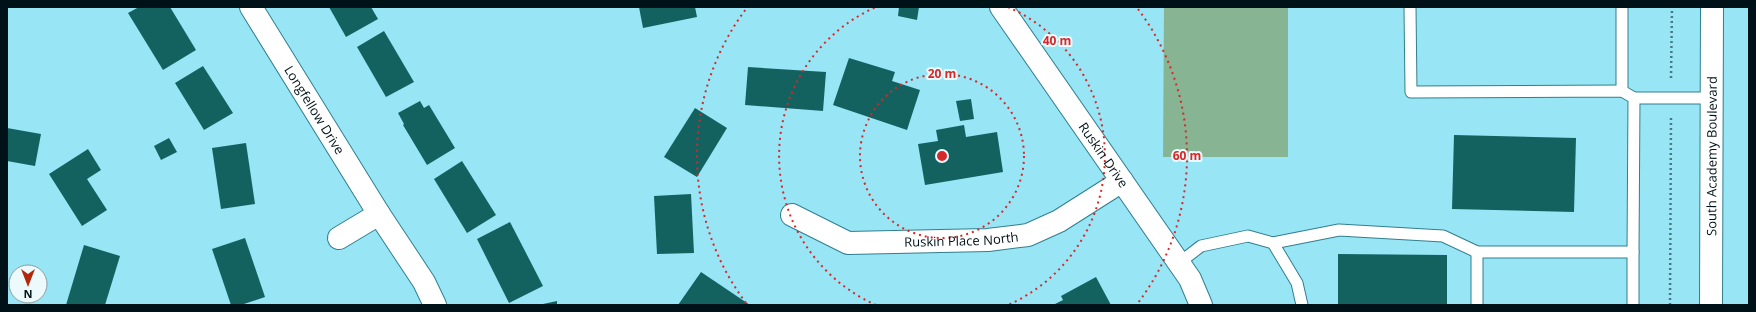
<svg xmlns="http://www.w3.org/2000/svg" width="1756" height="312" font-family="'Open Sans',sans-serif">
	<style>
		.green { fill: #87b593 }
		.building { fill: #146260 }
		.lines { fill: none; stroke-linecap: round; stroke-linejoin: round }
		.service-casing { stroke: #317f8e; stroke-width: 13 }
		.minor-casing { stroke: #317f8e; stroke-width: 24 }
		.trunk-casing { stroke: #317f8e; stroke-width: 24 }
		.path { stroke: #497782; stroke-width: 2.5; stroke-dasharray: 2 3; stroke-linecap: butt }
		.service { stroke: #fff; stroke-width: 11 }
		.minor { stroke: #fff; stroke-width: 22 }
		.trunk { stroke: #fff; stroke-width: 22 }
		.ring { fill: none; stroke: #d62828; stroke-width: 2; stroke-dasharray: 2 4 }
		.labels { text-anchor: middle; stroke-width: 4; stroke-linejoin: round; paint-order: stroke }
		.street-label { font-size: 13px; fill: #001217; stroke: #ecfafe }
		.centre { fill: #d62828; stroke: #ecfafe; stroke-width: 2 }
		.ring-label { font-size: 12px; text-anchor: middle; font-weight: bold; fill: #d62828; stroke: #ecfafe; stroke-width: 4; stroke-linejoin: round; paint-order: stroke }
	</style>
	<rect width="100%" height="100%" fill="#98e5f5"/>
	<path class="green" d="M1164 7H1288V157H1163Z"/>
	<g class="building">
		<path d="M139 7H170L196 50 163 70 128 13Z"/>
		<path d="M329 7H371L378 19 346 37Z"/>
		<path d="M639 7H695L697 17 643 28Z"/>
		<path d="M899 7H919L917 20 898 16Z"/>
		<path d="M384 31 414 82 386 97 357 47Z"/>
		<path d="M849 58 895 72 892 81 920 90 907 130 833 105Z"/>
		<path d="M203 66 233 113 204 130 175 83Z"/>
		<path d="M748 67 826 72 823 111 745 105Z"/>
		<path d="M971 99 974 119 960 121 956 101Z"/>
		<path d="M420 101 424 108 429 105 455 148 427 165 403 125 404 124 398 113Z"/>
		<path d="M695 108 727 128 697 177 664 157Z"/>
		<path d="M964 125 966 137 997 132 1003 172 925 185 918 144 938 141 936 130Z"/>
		<path d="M7 128 41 134 35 166 7 161Z"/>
		<path d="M1454 135 1576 138 1574 212 1452 209Z"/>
		<path d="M169 138 177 152 161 160 154 146Z"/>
		<path d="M246 143 255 204 221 209 212 148Z"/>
		<path d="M88 149 101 170 87 179 107 210 82 226 49 174Z"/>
		<path d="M462 161 496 215 467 233 434 179Z"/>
		<path d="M691 194 694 253 657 254 654 196Z"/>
		<path d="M510 222 543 286 509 303 477 239Z"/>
		<path d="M245 238 265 297 241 305H231L212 249Z"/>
		<path d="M84 245 120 256 105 305H66Z"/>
		<path d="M1338 254 1447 255V305H1338Z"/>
		<path d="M701 272 750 305H678Z"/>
		<path d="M1096 277 1111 305H1053L1063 300 1061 296Z"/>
		<path d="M557 301V305H543V304Z"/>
	</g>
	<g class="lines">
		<defs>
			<g id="service">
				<path d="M1410 7 1411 92 1622 91 1634 98 1633 252"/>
				<path d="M1622 7V91"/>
				<path d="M1634 98H1711"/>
				<path d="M1273 243 1339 230 1443 236 1477 252"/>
				<path d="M1179 263 1201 246 1248 236 1273 243 1297 283 1302 305"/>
				<path d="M1477 305V252H1633V305"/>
			</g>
			<g id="minor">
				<path id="s1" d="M251 7 379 214 424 282 435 305"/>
				<path id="s2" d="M1001 7 1190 279 1201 305"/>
				<path id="s3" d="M792 215 848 243 988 240 1028 235 1059 221 1122 181"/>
				<path d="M339 238 379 214"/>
			</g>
			<g id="trunk">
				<path id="s4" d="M1711 305 1712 7"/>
			</g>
		</defs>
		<use href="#service" class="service-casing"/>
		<use href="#minor" class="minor-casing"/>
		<use href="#trunk" class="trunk-casing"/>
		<g class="path">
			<path d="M1671 78 1672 7"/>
			<path d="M1670 305 1671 117"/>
		</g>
		<use href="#service" class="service"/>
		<use href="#minor" class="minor"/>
		<use href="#trunk" class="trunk"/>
	</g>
	<g class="ring">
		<circle cx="942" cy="156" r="82"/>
		<path d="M876 305A163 163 0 0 1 876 7M1008 7A163 163 0 0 1 1008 305"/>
		<path d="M746 303A245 245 0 0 1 746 9M1138 9A245 245 0 0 1 1138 303"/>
	</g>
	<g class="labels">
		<g class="street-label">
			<text dy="5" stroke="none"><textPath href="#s1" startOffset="121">Longfellow Drive</textPath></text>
			<text dy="5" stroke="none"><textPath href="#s2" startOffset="180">Ruskin Drive</textPath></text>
			<text dy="5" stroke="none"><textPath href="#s4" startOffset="149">South Academy Boulevard</textPath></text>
			<text dy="5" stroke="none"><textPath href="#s3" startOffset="176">Ruskin Place North</textPath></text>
		</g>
	</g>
	<circle cx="942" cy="156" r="6" class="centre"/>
	<g class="ring-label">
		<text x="1057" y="45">40 m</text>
		<text x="942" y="78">20 m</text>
		<text x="1187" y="160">60 m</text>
	</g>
	<rect width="1756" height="312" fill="none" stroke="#001217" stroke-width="16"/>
	<g transform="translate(28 284) rotate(180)"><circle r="19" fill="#ecfafe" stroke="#8e9da2"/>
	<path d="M0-3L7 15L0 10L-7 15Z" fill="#b3270a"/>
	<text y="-6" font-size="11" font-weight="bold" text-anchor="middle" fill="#001217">N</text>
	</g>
</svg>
